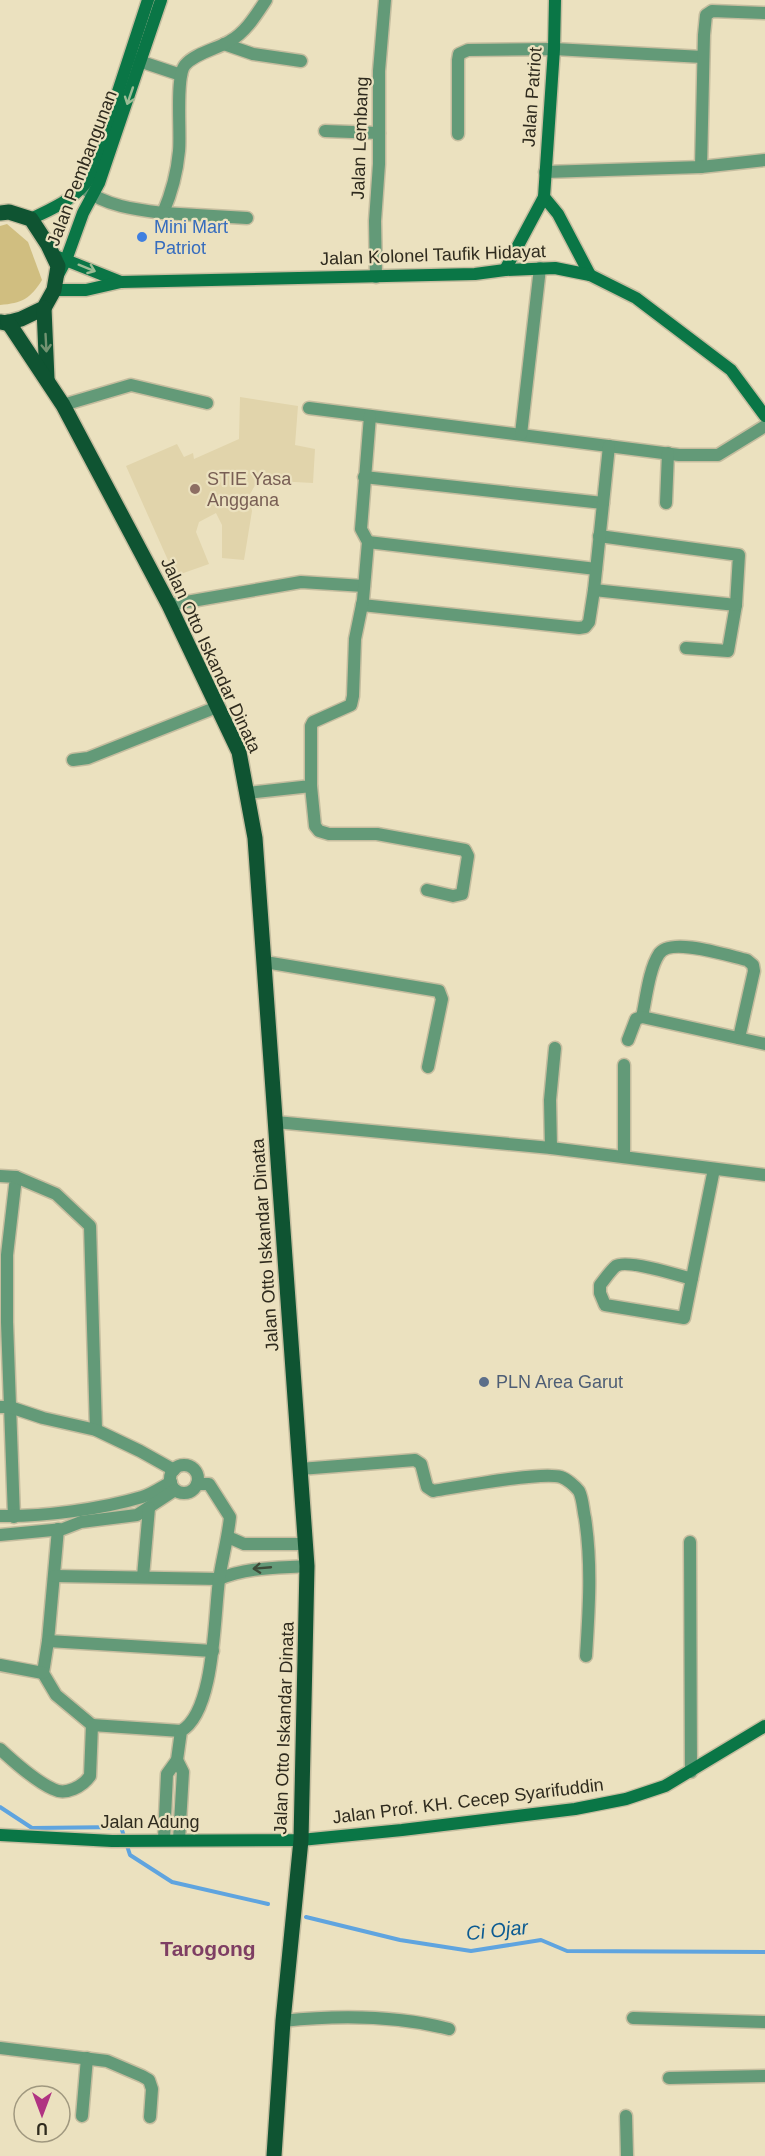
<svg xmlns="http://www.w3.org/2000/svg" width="765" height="2156" font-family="Helvetica,sans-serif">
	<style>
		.built { fill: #e1d4ab }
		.green { fill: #d0be80 }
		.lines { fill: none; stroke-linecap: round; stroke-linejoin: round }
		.stream { stroke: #5fa4df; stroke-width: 4 }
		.minor-casing { stroke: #c5bd9f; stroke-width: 15 }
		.secondary-casing { stroke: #c5bd9f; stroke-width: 15 }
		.primary-casing { stroke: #c5bd9f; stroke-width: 18 }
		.minor { stroke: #639a78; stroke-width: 12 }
		.secondary { stroke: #0a7646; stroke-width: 12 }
		.primary { stroke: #0f5432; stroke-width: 15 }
		.oneway { stroke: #9cbc95 }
		.oneway2 { stroke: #729371 }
		.oneway3 { stroke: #3f4c39 }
		.shop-dot { fill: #3f7fe0; stroke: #ebe1bf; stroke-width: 2 }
		.education-dot { fill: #8d6e63; stroke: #ebe1bf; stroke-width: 2 }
		.service-dot { fill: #5c6f8a; stroke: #ebe1bf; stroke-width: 2 }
		.labels { text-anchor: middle; stroke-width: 4.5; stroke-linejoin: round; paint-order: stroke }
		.street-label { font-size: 18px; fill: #2f2b1e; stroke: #ebe1bf }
		.shop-label { font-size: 18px; fill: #366cbe; stroke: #ebe1bf; text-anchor: start }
		.education-label { font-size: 18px; fill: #785e54; stroke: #ebe1bf; text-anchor: start }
		.service-label { font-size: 18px; fill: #4e5e75; stroke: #ebe1bf; text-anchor: start }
		.water-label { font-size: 20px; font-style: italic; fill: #0c5b92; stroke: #ebe1bf }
		.quarter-label { font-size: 21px; font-weight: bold; fill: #7e3e63; stroke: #ebe1bf }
	</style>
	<rect width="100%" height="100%" fill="#ebe1bf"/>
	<path class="built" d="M240 397 298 406 295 445 315 449 313 483 258 480 249 496 252 511 244 560 222 558V525L216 513 199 522 196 532 209 564 175 576 126 466 177 444 184 457 193 453 194 459 239 439Z"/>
	<path class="green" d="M7 224 28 242 42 280C30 299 22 303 0 305V226Z"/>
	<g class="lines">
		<g class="stream">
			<path d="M0 1807 32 1828 121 1827 130 1855 172 1882 268 1904"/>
			<path d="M306 1917 400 1940 471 1951 541 1940 567 1951 765 1952"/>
		</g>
		<defs>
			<g id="minor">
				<path d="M224 44 253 54 301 61"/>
				<path d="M130 58 181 75"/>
				<path d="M325 131 379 133"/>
				<path d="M458 134V60L459 54 468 50 554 49 703 57"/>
				<path d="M701 167 704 35 706 15 712 11 765 13"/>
				<path d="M545 172 701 167 765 160"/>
				<path d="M85 189C104 206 139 210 163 213 172 192 177 173 179 151 181 132 175 77 185 65 195 53 217 49 230 41 246 32 256 15 266 0"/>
				<path d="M163 213 247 218"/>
				<path d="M376 277 375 221 379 164V71L385 0"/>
				<path d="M63 405 131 385 207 403"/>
				<path d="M309 408 679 455H718L765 426"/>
				<path d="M521 434 540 268"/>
				<path d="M364 477 603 503"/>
				<path d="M666 503 668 453"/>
				<path d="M599 536 739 555 736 605 728 651 686 648"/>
				<path d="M368 542 596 569"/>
				<path d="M594 590 736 605"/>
				<path d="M169 605 301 582 364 586"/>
				<path d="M362 605 579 628 585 627 589 622 594 590 609 446"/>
				<path d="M73 760 88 758 217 707"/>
				<path d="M311 786 315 826 319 831 329 834H377L465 850 468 856 462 894 453 896 427 890"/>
				<path d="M248 793 311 786V726L313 722 351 705 353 696 355 639 363 600 368 542 361 529 370 416"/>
				<path d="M265 962 439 991 442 999 428 1067"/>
				<path d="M642 1017C646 999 649 969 659 954 670 936 729 956 747 960L753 965 754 971 739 1038"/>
				<path d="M628 1040 636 1019 642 1017 765 1044"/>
				<path d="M276 1122 551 1148 765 1175"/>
				<path d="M551 1148 550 1100 555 1048"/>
				<path d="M624 1157V1065"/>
				<path d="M0 1176 16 1177 7 1255V1322L14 1517"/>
				<path d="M16 1177 56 1194 90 1226 96 1430"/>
				<path d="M692 1279C678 1275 626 1259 616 1266 610 1271 605 1279 600 1285V1293L605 1305 684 1318 714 1169"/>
				<path d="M0 1407H10L43 1418 96 1430 140 1451 174 1470"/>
				<circle cx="184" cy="1479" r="14"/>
				<path d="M300 1469 415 1460 421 1464 427 1487 433 1491C459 1487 541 1471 561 1477 567 1479 575 1486 579 1491 583 1499 583 1510 585 1518 592 1564 589 1609 586 1656"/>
				<path d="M0 1516C42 1517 102 1509 142 1497 152 1494 162 1487 171 1482"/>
				<path d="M58 1529 48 1641 43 1673 56 1695 92 1725"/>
				<path d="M0 1535 63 1529 81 1522 137 1515 175 1490"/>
				<path d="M228 1537 244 1544H306"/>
				<path d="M690 1542 691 1772"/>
				<path d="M55 1576 219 1579C247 1567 277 1568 307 1566"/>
				<path d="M143 1577 149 1508"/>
				<path d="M48 1641 213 1651"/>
				<path d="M0 1665 43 1673"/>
				<path d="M0 1749C14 1762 35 1781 53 1789 66 1796 83 1786 90 1776L92 1725 181 1731"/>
				<path d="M177 1760 183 1772 179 1840"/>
				<path d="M164 1839 167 1774 177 1760 181 1731C215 1712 214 1616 219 1580 222 1559 228 1538 230 1517L209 1484H197"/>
				<path d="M633 2018 765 2022"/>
				<path d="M283 2021C339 2015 394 2015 449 2029"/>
				<path d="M0 2048 107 2061 142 2076 149 2080 152 2089 150 2117"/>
				<path d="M669 2078 765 2076"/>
				<path d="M82 2116 87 2058"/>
				<path d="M626 2116 627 2156"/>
			</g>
			<g id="secondary">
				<path d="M544 197 558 214 590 275"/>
				<path d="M31 219C53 208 76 199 90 177L148 0"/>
				<path d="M58 257 121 282"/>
				<path d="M505 270 544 197 554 49 555 0"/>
				<path d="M58 275 66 260 83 213 99 183 161 0"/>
				<path d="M54 290H86L121 282 475 274 505 270 555 268 590 275 636 298 731 370 765 416"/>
				<path d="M0 1835 112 1841 301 1840 402 1830 575 1809 626 1799 665 1786 765 1726"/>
			</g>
			<g id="primary">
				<path d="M0 213 9 212 31 219 48 245 58 266 54 290 44 308 21 319 6 323 0 322"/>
				<path d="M44 308 47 379"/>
				<path d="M8 322 63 405 169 605 239 752 255 838 307 1566 301 1840 283 2021 274 2156"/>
			</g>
		</defs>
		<use href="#minor" class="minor-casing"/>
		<use href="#secondary" class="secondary-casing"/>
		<use href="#primary" class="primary-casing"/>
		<use href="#minor" class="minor"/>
		<use href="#secondary" class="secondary"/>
		<use href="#primary" class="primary"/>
	</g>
	<defs><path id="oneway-shaft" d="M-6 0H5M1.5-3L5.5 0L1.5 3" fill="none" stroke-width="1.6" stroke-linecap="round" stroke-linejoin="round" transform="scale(1.5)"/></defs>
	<g class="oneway">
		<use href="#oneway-shaft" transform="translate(130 96) rotate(109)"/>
		<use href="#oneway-shaft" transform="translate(87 268) rotate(22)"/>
	</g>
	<use class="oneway2" href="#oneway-shaft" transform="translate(46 343) rotate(87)"/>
	<use class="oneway3" href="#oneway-shaft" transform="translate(262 1568) rotate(175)"/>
	<circle class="shop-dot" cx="142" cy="237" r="6"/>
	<circle class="education-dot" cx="195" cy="489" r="6"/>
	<circle class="service-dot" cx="484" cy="1382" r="6"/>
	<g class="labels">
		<g class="street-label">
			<text transform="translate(532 97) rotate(-86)" y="6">Jalan Patriot</text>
			<text transform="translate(360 138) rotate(-88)" y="6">Jalan Lembang</text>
			<text transform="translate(82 168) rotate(-69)" y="6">Jalan Pembangunan</text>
			<text transform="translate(433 255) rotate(-2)" y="6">Jalan Kolonel Taufik Hidayat</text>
			<text transform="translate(211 655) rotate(65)" y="6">Jalan Otto Iskandar Dinata</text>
			<text transform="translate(265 1245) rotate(-94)" y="6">Jalan Otto Iskandar Dinata</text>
			<text transform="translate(284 1728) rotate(-88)" y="6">Jalan Otto Iskandar Dinata</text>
			<text transform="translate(468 1801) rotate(-7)" y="6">Jalan Prof. KH. Cecep Syarifuddin</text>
			<text x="150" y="1828">Jalan Adung</text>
		</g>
		<g class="shop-label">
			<text x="154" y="233">Mini Mart<tspan x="154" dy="21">Patriot</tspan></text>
		</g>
		<g class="education-label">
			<text x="207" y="485">STIE Yasa<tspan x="207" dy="21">Anggana</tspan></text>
		</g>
		<g class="service-label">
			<text x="496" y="1388">PLN Area Garut</text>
		</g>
		<g class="water-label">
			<text transform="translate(497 1930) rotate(-6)" y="7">Ci Ojar</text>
		</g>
		<g class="quarter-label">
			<text x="208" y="1956">Tarogong</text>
		</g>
	</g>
	<g transform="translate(42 2114) rotate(180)"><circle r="28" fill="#ebe1bf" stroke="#a0987f" stroke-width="1.5"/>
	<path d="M0-4.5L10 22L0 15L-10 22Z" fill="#b03382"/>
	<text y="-9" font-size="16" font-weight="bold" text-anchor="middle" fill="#2f2b1e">U</text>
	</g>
</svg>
